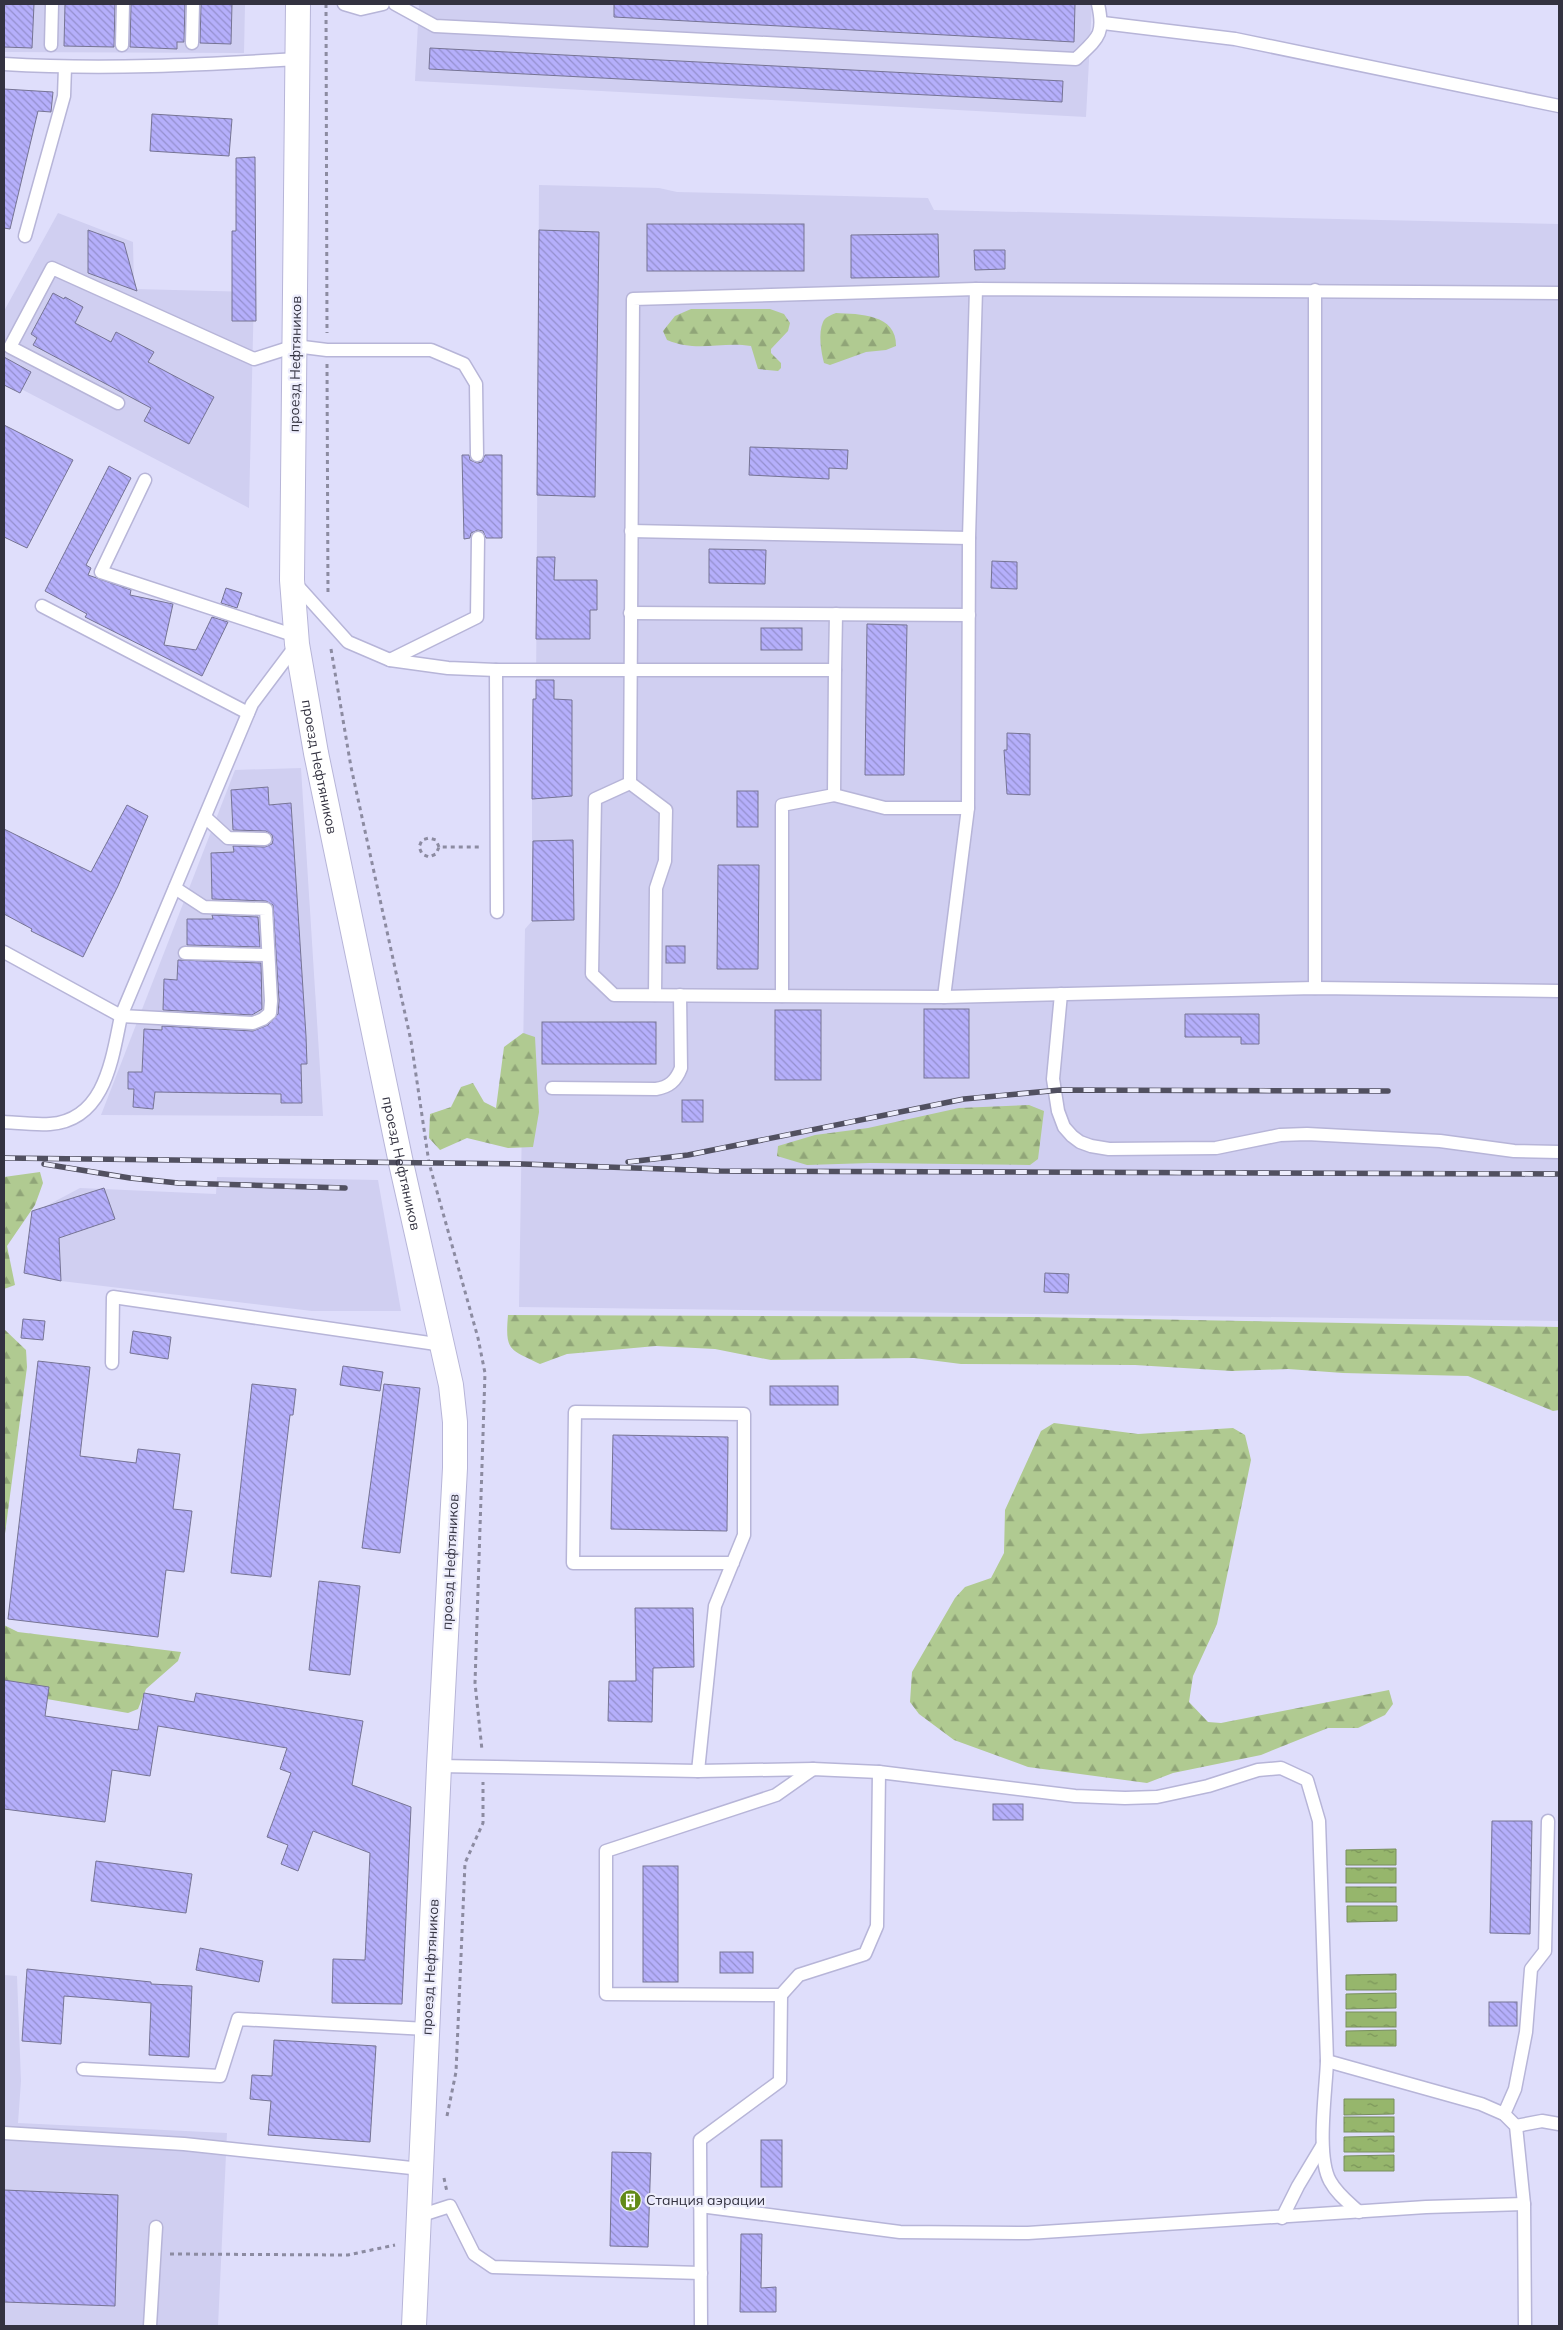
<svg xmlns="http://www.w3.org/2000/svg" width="1563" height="2330" font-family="Mulish,sans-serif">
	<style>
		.built { fill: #d0cff1 }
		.forest { fill: url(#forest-firs) }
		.water { fill: url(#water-ripples); stroke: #788e5f }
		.building { fill: url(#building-back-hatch); stroke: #767494 }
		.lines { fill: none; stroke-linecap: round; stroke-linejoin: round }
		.service-casing { stroke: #b7b5d8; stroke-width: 15 }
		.minor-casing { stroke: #b7b5d8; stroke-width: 26 }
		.path { stroke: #8c8ba1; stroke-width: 3; stroke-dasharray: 4 4; stroke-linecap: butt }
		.service { stroke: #fff; stroke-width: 12 }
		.minor { stroke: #fff; stroke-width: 24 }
		.rail-casing { stroke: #515060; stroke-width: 5.5 }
		.rail { stroke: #ededfc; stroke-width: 4; stroke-dasharray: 11; stroke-linecap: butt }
		.labels { text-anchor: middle; stroke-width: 4.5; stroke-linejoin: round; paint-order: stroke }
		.street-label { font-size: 14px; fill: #333240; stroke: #ededfc }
		.poi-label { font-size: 14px; fill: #333240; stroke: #ededfc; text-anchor: start }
	</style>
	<defs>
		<pattern id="forest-firs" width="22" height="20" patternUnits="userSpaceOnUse" patternTransform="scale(1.25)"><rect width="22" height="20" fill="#b0ca91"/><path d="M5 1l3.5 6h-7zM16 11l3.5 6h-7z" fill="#90a578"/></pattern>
		<pattern id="water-ripples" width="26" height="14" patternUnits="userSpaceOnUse" patternTransform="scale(1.25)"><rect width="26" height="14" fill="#96b66c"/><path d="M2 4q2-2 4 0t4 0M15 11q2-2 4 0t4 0" fill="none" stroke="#7b955a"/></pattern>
		<pattern id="building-back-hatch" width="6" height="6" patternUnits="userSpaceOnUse" patternTransform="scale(1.25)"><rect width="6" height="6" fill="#b5affb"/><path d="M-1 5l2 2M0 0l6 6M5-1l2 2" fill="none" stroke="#948fcd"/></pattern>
	</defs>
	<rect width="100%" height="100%" fill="#dfdefb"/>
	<g class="built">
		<path d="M4 4H245L244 53 4 52Z"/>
		<path d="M419 4H1092L1086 117 415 81Z"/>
		<path d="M539 185 659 188 677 192 928 198 934 210 1559 224V1321L519 1307 525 929 532 921V796L536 699Z"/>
		<path d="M58 213 133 242 134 289 254 292 249 508 4 380V311Z"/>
		<path d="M301 768 323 1116 101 1115 235 770Z"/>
		<path d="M217 1177 378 1180 401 1311H312L61 1281 24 1273 33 1213 80 1188 216 1194Z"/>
		<path d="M4 1975 17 1976 21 2081 18 2123 227 2133 218 2326H4Z"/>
	</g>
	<g class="forest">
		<path d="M691 309H770L784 314 790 323 788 331 771 349V353L781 363V368L778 371 758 369 751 346C721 341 698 353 667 340L663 331 675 316Z"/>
		<path d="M836 313C859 314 897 314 896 346L886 350 866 352 830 365 824 363C821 352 818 333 823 322 825 317 831 315 836 313Z"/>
		<path d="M523 1033 535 1037 539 1112 533 1147 508 1148 467 1138 440 1150 429 1138 430 1114 451 1107 461 1087 473 1083 484 1102 496 1108 504 1047Z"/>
		<path d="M1029 1105 1044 1111 1038 1159 1030 1165 870 1163 807 1165 777 1156 778 1146 815 1135 868 1128 959 1108Z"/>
		<path d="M40 1172 43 1183 35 1205 7 1246 15 1285 4 1289V1177Z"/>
		<path d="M508 1315 1031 1317 1559 1327V1410L1553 1411 1468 1376 1343 1373 1288 1369 1232 1371 1135 1365 961 1364 914 1358 771 1360 715 1349 656 1346 567 1354 540 1364C509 1349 505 1351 508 1315Z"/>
		<path d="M4 1329 26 1350 27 1367 4 1541Z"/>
		<path d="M1054 1423 1138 1434 1233 1428 1245 1435 1251 1460 1217 1624 1193 1676 1189 1702 1208 1722 1221 1723 1389 1690 1393 1704 1385 1715 1358 1728H1328L1261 1755 1173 1773 1147 1783 1028 1767 954 1740 919 1714 910 1702 912 1672 955 1598 965 1587 991 1578 1004 1553 1005 1510 1041 1431Z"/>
		<path d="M4 1625 18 1632 181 1652 178 1661 146 1689 138 1709 128 1713 41 1698 4 1708Z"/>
	</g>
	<g class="water">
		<path d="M1396 1849V1865H1346V1850Z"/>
		<rect x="1346" y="1868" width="50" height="15"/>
		<rect x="1346" y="1887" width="50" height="15"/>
		<path d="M1347 1906H1397V1921L1347 1922Z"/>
		<path d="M1396 1974V1990H1346V1975Z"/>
		<path d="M1396 1993V2008L1346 2009V1994Z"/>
		<rect x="1346" y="2012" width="50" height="15"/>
		<path d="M1396 2030V2046H1346V2031Z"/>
		<path d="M1344 2099H1394V2114L1344 2115Z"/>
		<rect x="1344" y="2117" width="50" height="15"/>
		<path d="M1394 2136V2152H1344V2137Z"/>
		<path d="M1394 2155V2171H1344V2156Z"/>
	</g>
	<g class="building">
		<path d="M4 4H34L32 48 4 47Z"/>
		<path d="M65 4H115L114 47 64 46Z"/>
		<path d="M131 4H185L184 42H177V49L130 47Z"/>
		<path d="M201 4H232L231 44 200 43Z"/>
		<path d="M614 4H1075L1074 42 614 17Z"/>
		<path d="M430 48 1063 81 1062 102 429 69Z"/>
		<path d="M4 89 53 92 51 112 38 111 10 229 4 228Z"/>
		<path d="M152 114 232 119 229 156 150 151Z"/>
		<path d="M255 157 256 321H232V231H236V158Z"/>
		<rect x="647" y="224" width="157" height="47"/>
		<path d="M88 230 124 243 137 291 88 273Z"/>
		<path d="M539 230 599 232 595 497 537 495Z"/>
		<path d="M938 234 939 277 851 278V235Z"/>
		<path d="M974 250H1005V269L975 270Z"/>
		<path d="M53 293 64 299 65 297 83 307 75 323 111 342 116 332 154 352 148 362 214 397 189 444 144 421 151 408 33 345 37 338 31 334Z"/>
		<path d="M4 357 31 372 20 393 4 385Z"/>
		<path d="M4 425 73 460 27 548 4 537Z"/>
		<path d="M750 447 848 450 847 469 829 468V479L749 475Z"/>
		<path d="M462 455H469L470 460 477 463 482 462 485 455H502V538H486L483 531 478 530 471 533 470 538 464 539Z"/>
		<path d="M109 466 131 478 86 565 91 568 88 575 131 590 130 595 173 604 164 645 196 650 212 617 228 622 202 676 85 617 87 614 45 591Z"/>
		<path d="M709 549 766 550 765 584 709 583Z"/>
		<path d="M537 557H555L554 580H597V610H590V639H536Z"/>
		<path d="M992 561 1017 562V589L991 588Z"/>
		<path d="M226 588 242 593 237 608 221 603Z"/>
		<path d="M867 624 907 625 904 775H865Z"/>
		<rect x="761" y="628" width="41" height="22"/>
		<path d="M536 680H554V699L572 700V796L532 799 533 699H536Z"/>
		<path d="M1007 733 1030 734V795L1007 794 1004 750H1007Z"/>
		<path d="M268 787 269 805 291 803 306 1036 307 1064H301L302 1103H281V1094L155 1092 153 1109 133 1107 134 1089H128V1072H142L144 1029 162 1030V1026L253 1031 268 1025 278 1014 279 1001 273 905 266 901 212 899 211 853 234 852 233 846 265 847 272 844 273 840 272 835 266 831 233 830 231 790Z"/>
		<rect x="737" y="791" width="21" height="36"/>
		<path d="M127 805 148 816 118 886 83 957 31 931 32 929 4 914V829L91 872Z"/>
		<path d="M573 840 574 920 532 921 533 841Z"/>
		<path d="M718 865H759L758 969H717Z"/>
		<path d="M212 915 258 917 260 947 187 945V919H213Z"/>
		<rect x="666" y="946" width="19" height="17"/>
		<path d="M178 960 261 963 262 1009 252 1015 163 1010 164 979 177 980Z"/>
		<rect x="924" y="1009" width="45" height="69"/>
		<rect x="775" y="1010" width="46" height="70"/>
		<path d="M1185 1014H1259V1044H1241V1037H1185Z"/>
		<rect x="542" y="1022" width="114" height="42"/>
		<rect x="682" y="1100" width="21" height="22"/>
		<path d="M104 1188 115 1219 59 1238 61 1281 24 1273 32 1211Z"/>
		<path d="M1045 1273 1069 1274 1068 1293 1044 1292Z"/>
		<path d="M23 1319 45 1321 43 1340 21 1338Z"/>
		<path d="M133 1331 171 1337 168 1359 130 1353Z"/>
		<path d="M38 1361 90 1367 80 1456 136 1463 138 1449 180 1454 173 1509 192 1511 184 1572 166 1570 158 1637 8 1619Z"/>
		<path d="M343 1366 383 1372 380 1391 340 1385Z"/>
		<path d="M252 1384 296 1389 293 1415H290L271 1577 231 1573Z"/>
		<path d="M384 1384 420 1388 400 1553 362 1548Z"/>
		<rect x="770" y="1386" width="68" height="19"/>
		<path d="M613 1435 728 1437 727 1531 611 1529Z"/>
		<path d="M319 1581 360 1586 350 1675 309 1670Z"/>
		<path d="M635 1608H693L694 1667 653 1668 652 1722 608 1721 609 1681H636Z"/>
		<path d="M4 1680 49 1687 45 1716 138 1730 144 1693 194 1702 196 1693 363 1721 352 1785 411 1807 402 2004 332 2003 333 1959 365 1960 370 1853 313 1831 298 1871 281 1864 288 1845 267 1837 291 1773 280 1769 287 1748 158 1726 150 1776 112 1770 105 1822 4 1809Z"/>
		<rect x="993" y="1804" width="30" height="16"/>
		<path d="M1492 1821H1532L1530 1934 1490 1933Z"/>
		<path d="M96 1861 192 1874 186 1913 91 1901Z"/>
		<rect x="643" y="1866" width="35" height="116"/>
		<path d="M200 1948 263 1961 259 1982 196 1970Z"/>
		<rect x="720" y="1952" width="33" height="21"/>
		<path d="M27 1969 151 1982V1984L192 1986 189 2057 149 2055 151 2003 64 1996 61 2044 22 2041Z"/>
		<rect x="1489" y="2002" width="28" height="24"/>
		<path d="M274 2040 376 2046 370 2142 268 2135 271 2101 250 2099 252 2075 272 2076Z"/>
		<rect x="761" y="2140" width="21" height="47"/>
		<path d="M612 2152 651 2153 648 2247 610 2246Z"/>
		<path d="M4 2190 118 2195 115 2306 4 2302Z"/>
		<path d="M741 2234H762L761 2288 776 2287V2312H740Z"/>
	</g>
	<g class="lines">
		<defs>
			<g id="service">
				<path d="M344 4 361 9 383 4"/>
				<path d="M395 4 435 26 1076 59C1098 38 1105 35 1098 4"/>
				<path d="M1103 23 1235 39 1559 106"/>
				<path d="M192 43 193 4"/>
				<path d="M51 45 52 4"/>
				<path d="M122 45 123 4"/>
				<path d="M4 64C102 70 201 65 298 59"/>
				<path d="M25 236 64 96 65 67"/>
				<path d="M1315 290V988"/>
				<path d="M1559 293 976 289 633 299 630 783 595 799 592 974 614 995 944 997 1315 988 1559 991"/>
				<path d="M118 403 10 347 52 268 254 359 295 346 327 350H431L464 364 476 384 477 455"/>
				<path d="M145 480 101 572 296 636"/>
				<path d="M631 531 969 538"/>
				<path d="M295 583 348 642 390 660 448 668 496 670H835L834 795 885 808H968L969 538 976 289"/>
				<path d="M42 606 248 713"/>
				<path d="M630 613 969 615"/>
				<path d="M390 660 477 617 478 538"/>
				<path d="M496 670 497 912"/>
				<path d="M835 670 836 614"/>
				<path d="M630 783 666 810 665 861 656 888 655 995"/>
				<path d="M205 817 228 838 265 839"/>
				<path d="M4 952 121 1016 253 1023 263 1019 270 1013 271 1001 266 909 204 907 175 888"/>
				<path d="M185 953 268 955"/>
				<path d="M1061 994 1053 1079 1058 1111 1064 1127 1072 1136 1080 1142 1091 1146 1109 1149 1216 1148 1280 1135 1307 1134 1440 1141 1514 1151 1559 1152"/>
				<path d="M782 996V805L834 795"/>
				<path d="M944 997 968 808"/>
				<path d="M552 1088 656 1089C669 1087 676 1081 681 1068L680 995"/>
				<path d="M4 1122C19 1123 35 1125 50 1124 105 1120 112 1059 121 1016L252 704 297 644"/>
				<path d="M112 1363 113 1297 443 1345"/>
				<path d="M439 1766 698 1771 813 1769 879 1772 1075 1796 1125 1798 1157 1797 1208 1786 1258 1770 1281 1768 1307 1780 1319 1821 1327 2061 1481 2104 1504 2114 1516 2126 1524 2204 1525 2326"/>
				<path d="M813 1769 776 1795 606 1851V1994L781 1995 799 1975 865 1954 877 1926 879 1772"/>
				<path d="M698 1771 715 1606 744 1535V1414L575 1412 573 1563H733"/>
				<path d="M1327 2061C1326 2091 1316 2156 1330 2181 1337 2194 1348 2202 1359 2212"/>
				<path d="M83 2069 220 2076 238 2019 427 2029"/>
				<path d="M1504 2114 1515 2089 1526 2032 1531 1969 1545 1951 1548 1821"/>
				<path d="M1516 2126 1542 2121 1559 2124"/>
				<path d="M4 2133 184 2144 421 2169"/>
				<path d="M700 2206 900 2232 1028 2233 1426 2207 1524 2204"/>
				<path d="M419 2216 450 2206 474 2254 493 2267 701 2273"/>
				<path d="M1282 2218 1298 2186 1322 2146"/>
				<path d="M150 2326 156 2227"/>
				<path d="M701 2326 700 2140 780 2081 781 1995"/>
			</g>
			<g id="minor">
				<path id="s1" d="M298 4 292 580 297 644 316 753 401 1163 451 1385 455 1422V1468L439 1766 414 2326"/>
			</g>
		</defs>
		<use href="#service" class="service-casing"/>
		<use href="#minor" class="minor-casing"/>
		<g class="path">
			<path d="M326 4 327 333"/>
			<path d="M327 364 328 596"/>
			<path d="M331 649 351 767 411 1041 429 1163 478 1338 485 1373 475 1683 482 1750"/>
			<path d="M439 847 436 840 429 838 422 840 419 847 422 854 429 857 436 854 439 847H481"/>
			<path d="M447 2116 456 2072 465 1863 483 1823V1782"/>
			<path d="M444 2178 447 2192"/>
			<path d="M170 2254 348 2255 395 2245"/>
		</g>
		<use href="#service" class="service"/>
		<use href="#minor" class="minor"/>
		<defs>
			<g id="rail">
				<path d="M4 1158 522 1164 720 1171 1559 1174"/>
				<path d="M628 1162 688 1155 964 1099 1060 1090 1388 1091"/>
				<path d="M44 1164 130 1178 178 1183 345 1188"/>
			</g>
		</defs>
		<use href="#rail" class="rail-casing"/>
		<use href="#rail" class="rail"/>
	</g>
	<defs>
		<symbol id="building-disc" viewBox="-11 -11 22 22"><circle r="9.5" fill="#628a17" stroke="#ededfc"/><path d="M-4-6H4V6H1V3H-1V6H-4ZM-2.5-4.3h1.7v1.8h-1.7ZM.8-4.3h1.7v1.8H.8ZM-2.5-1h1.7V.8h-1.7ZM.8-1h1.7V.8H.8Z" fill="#fff"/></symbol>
	</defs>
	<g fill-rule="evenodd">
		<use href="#building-disc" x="618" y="2188" width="25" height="25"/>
	</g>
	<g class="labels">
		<g class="street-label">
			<text transform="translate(295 364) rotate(-89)" y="5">проезд Нефтяников</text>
			<text dy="5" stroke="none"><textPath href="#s1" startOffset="765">проезд Нефтяников</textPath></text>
			<text dy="5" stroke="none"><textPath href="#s1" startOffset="1170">проезд Нефтяников</textPath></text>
			<text transform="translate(450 1562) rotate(-87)" y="5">проезд Нефтяников</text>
			<text transform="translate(430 1967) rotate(-87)" y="5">проезд Нефтяников</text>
		</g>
		<g class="poi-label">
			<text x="646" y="2205">Станция аэрации</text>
		</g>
	</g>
	<rect width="1563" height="2330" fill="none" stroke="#333240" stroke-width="10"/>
</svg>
